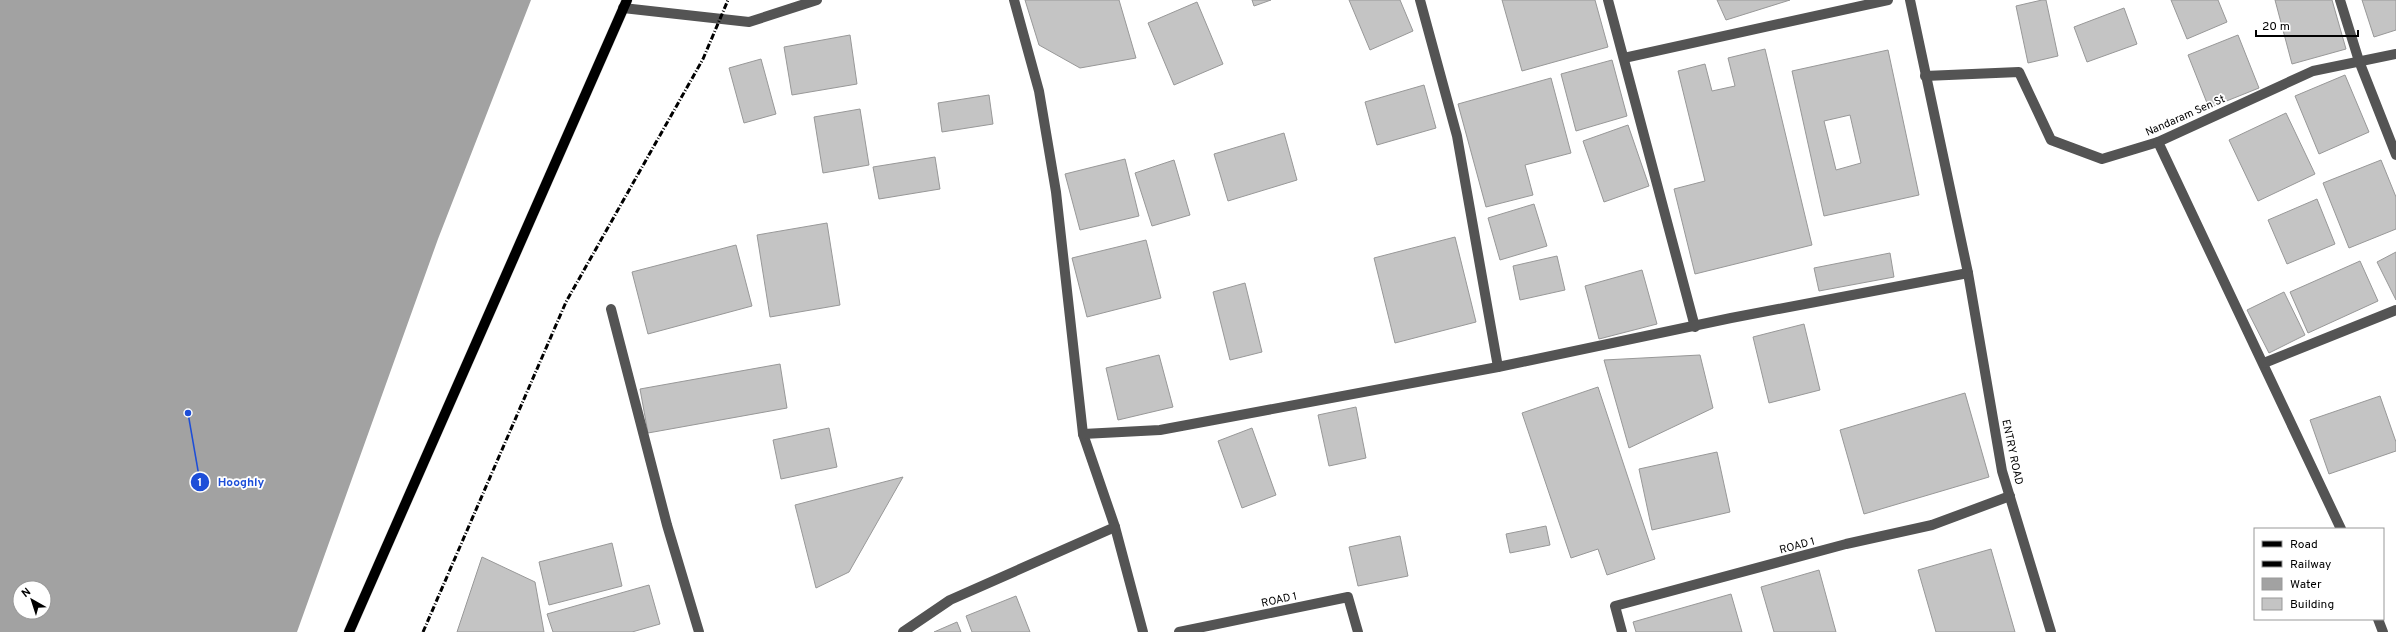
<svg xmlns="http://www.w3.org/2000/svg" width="2396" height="632" font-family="Overpass,sans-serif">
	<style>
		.water { fill: #a2a2a2; fill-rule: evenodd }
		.building { fill: #c4c4c4; stroke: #989898; fill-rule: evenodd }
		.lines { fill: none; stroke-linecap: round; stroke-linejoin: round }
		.major-casing { stroke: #dbdbdb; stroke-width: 11 }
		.minor { stroke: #545454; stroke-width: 10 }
		.major { stroke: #000; stroke-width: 10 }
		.rail { stroke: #000; stroke-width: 3; stroke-dasharray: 6 2 1 2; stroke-linecap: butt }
		.labels { text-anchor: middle; stroke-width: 3.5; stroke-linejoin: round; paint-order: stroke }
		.street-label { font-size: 11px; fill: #000; stroke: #fff }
		.leader { fill: none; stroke: #1d4ed8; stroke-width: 1.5 }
		.callout-dot { fill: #1d4ed8; stroke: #fff; stroke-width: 1.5 }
		.mark-label { font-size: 12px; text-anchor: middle; font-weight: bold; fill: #fff }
		.callout-label { font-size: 12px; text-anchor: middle; font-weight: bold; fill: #1d4ed8; stroke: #fff; stroke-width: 3.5; stroke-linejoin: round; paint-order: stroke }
	</style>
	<rect width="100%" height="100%" fill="#fff"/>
	<path class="water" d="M0 0H531L438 239 297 632H0ZM20 588H44V612H20Z"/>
	<g class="building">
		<path d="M1025 0H1119L1136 58 1080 68 1039 45Z"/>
		<path d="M1252 0H1271L1254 6Z"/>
		<path d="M1349 0H1400L1413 31 1370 50Z"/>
		<path d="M1502 0H1595L1608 47 1522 71Z"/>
		<path d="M1717 0H1790L1726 20Z"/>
		<path d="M2042 0H2046L2058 56 2028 63 2016 6Z"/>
		<path d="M2171 0H2218L2227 22 2187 39Z"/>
		<path d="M2275 0H2332L2346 49 2292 64Z"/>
		<path d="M2362 0H2396V30L2374 37Z"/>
		<path d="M1197 2 1223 64 1174 85 1148 23Z"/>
		<path d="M2124 8 2137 44 2087 62 2074 27Z"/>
		<path d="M850 35 857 84 792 95 784 47Z"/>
		<path d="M2238 35 2259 88 2209 108 2188 55Z"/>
		<path d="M1765 49 1812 245 1695 274 1674 189 1705 181 1678 71 1705 64 1712 91 1735 86 1728 58Z"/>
		<path d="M1888 50 1919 195 1824 216 1792 71ZM1850 115 1861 163 1836 170 1824 121Z"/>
		<path d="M761 59 776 114 744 123 729 68Z"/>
		<path d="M1612 60 1627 116 1576 131 1561 74Z"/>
		<path d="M2345 75 2369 132 2319 154 2295 96Z"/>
		<path d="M1551 78 1571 153 1525 165 1533 195 1486 207 1458 104Z"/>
		<path d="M1424 85 1436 128 1377 145 1365 102Z"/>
		<path d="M989 95 993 124 942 132 938 103Z"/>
		<path d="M860 109 869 165 823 173 814 117Z"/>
		<path d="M2286 113 2315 174 2258 201 2229 140Z"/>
		<path d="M1628 125 1649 186 1604 202 1583 141Z"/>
		<path d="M1284 133 1297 180 1228 201 1214 154Z"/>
		<path d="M935 157 940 189 879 199 873 167Z"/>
		<path d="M1125 159 1139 216 1080 230 1065 174Z"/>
		<path d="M1174 160 1190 215 1152 226 1135 173Z"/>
		<path d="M2381 160 2396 197V229L2349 248 2323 183Z"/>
		<path d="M2317 199 2335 244 2287 264 2268 220Z"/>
		<path d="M1534 204 1547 246 1500 260 1488 218Z"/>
		<path d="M827 223 840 305 770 317 757 235Z"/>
		<path d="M1455 237 1476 322 1395 343 1374 258Z"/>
		<path d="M1146 240 1161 298 1087 317 1072 258Z"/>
		<path d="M736 245 752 306 648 334 632 272Z"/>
		<path d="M2396 252V300L2377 262Z"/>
		<path d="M1890 253 1894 277 1819 291 1814 268Z"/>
		<path d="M1557 256 1565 290 1520 300 1513 266Z"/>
		<path d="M2360 261 2378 301 2308 333 2290 292Z"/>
		<path d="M1642 270 1657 324 1599 339 1585 286Z"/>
		<path d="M1245 283 1262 352 1230 360 1213 292Z"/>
		<path d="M2284 292 2305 335 2269 353 2247 310Z"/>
		<path d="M1804 324 1820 390 1769 403 1753 337Z"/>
		<path d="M1159 355 1173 407 1118 420 1106 368Z"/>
		<path d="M1700 355 1713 408 1629 448 1604 360Z"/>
		<path d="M780 364 787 408 648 433 640 389Z"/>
		<path d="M1598 387 1655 559 1607 575 1598 549 1571 558 1522 413Z"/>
		<path d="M1965 393 1989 477 1864 514 1840 430Z"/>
		<path d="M2380 396 2396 442V451L2329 474 2310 420Z"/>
		<path d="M1356 407 1366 458 1329 466 1318 415Z"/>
		<path d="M829 428 837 467 781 479 773 440Z"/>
		<path d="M1252 428 1276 495 1242 508 1218 441Z"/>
		<path d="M1717 452 1730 512 1652 530 1639 469Z"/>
		<path d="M903 477 849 572 816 588 795 505Z"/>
		<path d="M1546 526 1550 545 1510 553 1506 534Z"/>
		<path d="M1400 536 1408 576 1358 586 1349 547Z"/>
		<path d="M612 543 622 586 549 605 539 562Z"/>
		<path d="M1991 549 2015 632H1936L1918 570Z"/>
		<path d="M482 557 535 582 544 632H457Z"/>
		<path d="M1819 570 1836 632H1774L1761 587Z"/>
		<path d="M649 585 660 624 632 632H553L547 614Z"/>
		<path d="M1731 594 1742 632H1636L1633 622Z"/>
		<path d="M1016 596 1030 632H972L966 616Z"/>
		<path d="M957 622 961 632H934Z"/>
	</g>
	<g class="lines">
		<defs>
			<path id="major" d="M349 632 627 0"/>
		</defs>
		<use href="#major" class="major-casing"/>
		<g class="minor">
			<path d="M1014 0 1039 91 1056 192 1083 434 1115 527 1143 632"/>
			<path d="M1420 0 1457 136 1498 367"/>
			<path d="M1608 0 1695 327"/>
			<path d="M1910 0 1968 273 2002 471 2051 632"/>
			<path d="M2340 0 2359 61 2396 155"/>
			<path d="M623 8 749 22 817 0"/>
			<path d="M1624 58 1888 0"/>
			<path d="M1925 76 2019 72 2051 140 2102 159 2158 142 2313 71 2396 54"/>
			<path d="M2158 142 2341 529"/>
			<path d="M611 309 667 525 699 632"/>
			<path d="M2264 363 2396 310"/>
			<path d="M1083 434 1160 430 1498 367 1731 318 1968 273"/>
			<path d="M2378 619 2383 632"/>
			<path d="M903 632 950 600 1115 527"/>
			<path d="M1179 632 1348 597 1358 632"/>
			<path d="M1622 632 1615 606 1846 544 1932 525 2010 496"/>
		</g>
		<use href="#major" class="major"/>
		<path class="rail" d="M423 632 566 302 703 59 728 0"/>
	</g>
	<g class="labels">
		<g class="street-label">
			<text transform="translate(2185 115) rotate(-24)" y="4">Nandaram Sen St</text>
			<text transform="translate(2013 452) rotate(78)" y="4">ENTRY ROAD</text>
			<text transform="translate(1797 545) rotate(-15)" y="4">ROAD 1</text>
			<text transform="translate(1279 599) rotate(-12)" y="4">ROAD 1</text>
		</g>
	</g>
	<path class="leader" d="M188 413L200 482"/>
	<g class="callout-dot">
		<circle cx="188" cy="413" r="4"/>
		<circle cx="200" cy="482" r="10"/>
	</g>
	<g class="mark-label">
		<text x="200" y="486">1</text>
	</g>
	<g class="callout-label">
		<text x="241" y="486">Hooghly</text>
	</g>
	<rect x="2254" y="528" width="130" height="92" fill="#ffffff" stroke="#999999"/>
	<rect x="2262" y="541" width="20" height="6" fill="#000000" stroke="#999999"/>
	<text x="2290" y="548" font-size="12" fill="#000000">Road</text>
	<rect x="2262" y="561" width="20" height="6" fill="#000000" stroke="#999999"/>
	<text x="2290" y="568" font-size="12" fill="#000000">Railway</text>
	<rect x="2262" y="578" width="20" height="12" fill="#a2a2a2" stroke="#999999"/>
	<text x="2290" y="588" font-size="12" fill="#000000">Water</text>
	<rect x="2262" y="598" width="20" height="12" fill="#c4c4c4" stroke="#999999"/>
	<text x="2290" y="608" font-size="12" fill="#000000">Building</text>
	<g transform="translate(32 600) rotate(321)"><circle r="19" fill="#ffffff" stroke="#999999"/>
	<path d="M0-3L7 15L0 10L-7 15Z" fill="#000000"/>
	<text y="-6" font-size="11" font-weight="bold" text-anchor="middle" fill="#000000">N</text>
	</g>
	<path d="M2256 30v6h102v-6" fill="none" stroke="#000000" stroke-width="2"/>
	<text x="2262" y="30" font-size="12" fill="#000000" stroke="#ffffff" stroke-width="3" paint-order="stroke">20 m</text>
</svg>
